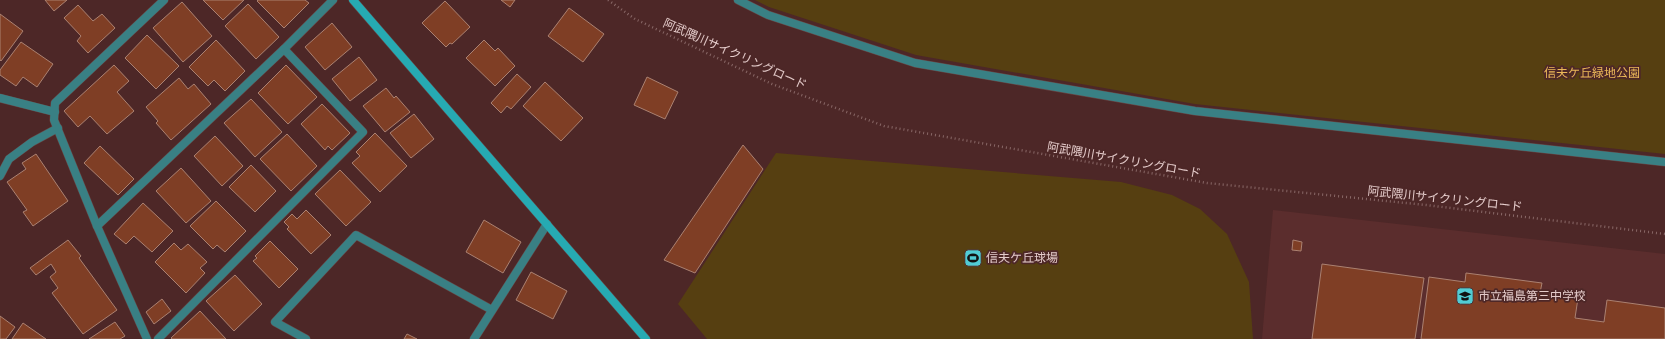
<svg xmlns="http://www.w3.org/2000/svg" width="1665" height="339" font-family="'Sofia Sans Condensed','Noto Sans JP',sans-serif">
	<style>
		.built { fill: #5b2d2d }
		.green { fill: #563f11 }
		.building { fill: #7f3e25; stroke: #ab8171 }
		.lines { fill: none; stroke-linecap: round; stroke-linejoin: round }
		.lane-casing { stroke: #684544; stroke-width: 9 }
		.street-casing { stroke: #684544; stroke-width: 9 }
		.secondary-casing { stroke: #684544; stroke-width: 9 }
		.path { stroke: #896867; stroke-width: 2.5; stroke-dasharray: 1 3; stroke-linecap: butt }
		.lane { stroke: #398084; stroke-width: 8 }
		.street { stroke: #398084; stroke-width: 8 }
		.secondary { stroke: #26aab2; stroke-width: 8 }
		.labels { text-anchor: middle; stroke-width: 3.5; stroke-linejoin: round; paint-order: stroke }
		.street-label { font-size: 12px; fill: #e4cbca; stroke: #4d2727 }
		.park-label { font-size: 12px; fill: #ebb858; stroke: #4d2727 }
		.poi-label { font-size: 12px; fill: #e4cbca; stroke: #4d2727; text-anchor: start }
	</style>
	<rect width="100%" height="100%" fill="#4d2727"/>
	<path class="built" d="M1273 210 1665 254V339H1262Z"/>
	<g class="green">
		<path d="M755 0H1665V154L1195 104 916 55 769 7Z"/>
		<path d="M776 153 1121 182 1172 195 1200 209 1227 234 1249 282 1253 339H707L678 304Z"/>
	</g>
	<g class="building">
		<path d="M45 0H67L54 11Z"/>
		<path d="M203 0H244L223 20Z"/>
		<path d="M258 0H305L309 3 284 28 257 1Z"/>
		<path d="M501 0H515L510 7Z"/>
		<path d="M445 1 470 27 452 44 450 43 446 47 422 23Z"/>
		<path d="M182 2 212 36 183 62 153 28Z"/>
		<path d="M248 4 279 37 256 59 225 26Z"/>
		<path d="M78 5 93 21 102 14 115 28 88 53 77 41 81 36 64 18Z"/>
		<path d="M569 8 604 34 583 62 548 36Z"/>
		<path d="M0 14 23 31 1 61 0 60Z"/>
		<path d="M332 23 352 47 325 70 305 47Z"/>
		<path d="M147 35 179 66 156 89 125 58Z"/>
		<path d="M216 40 245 71 225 91 214 80 208 86 189 67Z"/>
		<path d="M484 40 495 51 498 48 515 66 495 86 466 58Z"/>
		<path d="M21 42 53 64 37 87 23 77 16 86 0 75V70Z"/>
		<path d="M359 57 377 80 350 101 332 79Z"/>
		<path d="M114 65 129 81 117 92 134 111 107 134 90 116 78 127 64 111Z"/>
		<path d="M286 65 317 97 288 124 258 93Z"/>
		<path d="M517 74 531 87 511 109 507 106 501 113 491 103Z"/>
		<path d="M647 77 678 92 665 119 634 105Z"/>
		<path d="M179 78 188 89 194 84 211 104 171 140 156 123 158 121 146 107Z"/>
		<path d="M545 82 583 118 561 141 523 106Z"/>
		<path d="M386 88 394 98 396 96 410 112 385 132 363 106Z"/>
		<path d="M251 99 282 132 255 157 224 123Z"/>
		<path d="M322 104 350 133 332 150 328 146 325 150 301 124Z"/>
		<path d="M414 114 434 139 411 158 390 133Z"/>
		<path d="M375 133 407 166 380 192 352 163 360 156 356 152Z"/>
		<path d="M287 134 317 166 291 191 260 159Z"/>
		<path d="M215 136 243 166 222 186 194 156Z"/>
		<path d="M743 145 763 169 695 273 664 260Z"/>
		<path d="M100 146 134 179 118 195 84 163Z"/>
		<path d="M36 154 68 201 33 226 23 212 27 210 7 182 26 169 22 163Z"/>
		<path d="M251 165 276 191 255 212 229 187Z"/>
		<path d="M181 168 211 201 186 223 156 191Z"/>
		<path d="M340 170 371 202 346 226 315 194Z"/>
		<path d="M216 201 246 231 225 252 217 245 213 249 190 226Z"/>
		<path d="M143 203 173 231 152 252 134 236 126 244 114 234Z"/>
		<path d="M306 210 331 235 311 254 287 229 289 227 284 222 292 214 297 219Z"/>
		<path d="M484 220 521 242 503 273 466 252Z"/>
		<path d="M68 240 81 256 79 258 117 310 83 334 52 293 58 288 50 277 56 272 51 264 36 275 30 268Z"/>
		<path d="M1293 240 1302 242 1301 251 1292 250Z"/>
		<path d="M270 241 298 269 279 288 253 261 257 258 255 256Z"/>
		<path d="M174 243 181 250 188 244 207 262 200 268 205 273 186 293 155 262Z"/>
		<path d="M1322 264 1424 278 1415 339H1312Z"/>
		<path d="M531 272 567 291 553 319 516 300Z"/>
		<path d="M1466 273 1542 283 1540 293 1578 298 1575 318 1604 322 1607 300 1665 308V339H1421L1429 277 1465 282Z"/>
		<path d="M235 275 262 304 234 331 206 301Z"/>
		<path d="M162 299 171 311 154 324 146 312Z"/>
		<path d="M200 311 226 339H172L171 338Z"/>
		<path d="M0 316 15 327 6 339H0Z"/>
		<path d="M115 322 125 336 120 339H89Z"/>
		<path d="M23 323 46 339H12Z"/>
		<path d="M407 334 417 339H404Z"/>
	</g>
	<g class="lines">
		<defs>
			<path id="lane" d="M738 0 768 15 915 63 1195 111 1665 162"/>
			<g id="street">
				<path d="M0 98 55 112"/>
				<path d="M0 176 9 159 32 142 58 128"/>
				<path d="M97 226 284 49 333 0"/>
				<path d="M147 339 97 226 54 120 55 103 164 0"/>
				<path d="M158 339 363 132 284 49"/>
				<path d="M306 339 275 322 356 235 492 310"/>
				<path d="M474 339 547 224"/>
			</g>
			<path id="secondary" d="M353 0 646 339"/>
		</defs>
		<use href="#lane" class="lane-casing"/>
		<use href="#street" class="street-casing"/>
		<use href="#secondary" class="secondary-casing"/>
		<path class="path" d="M608 0 635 19 772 84 884 126 1207 183 1426 205 1665 234"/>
		<use href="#lane" class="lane"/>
		<use href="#street" class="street"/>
		<use href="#secondary" class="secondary"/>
	</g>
	<defs>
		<symbol id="stadium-square" viewBox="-11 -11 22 22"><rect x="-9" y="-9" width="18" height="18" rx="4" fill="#51ccd4" stroke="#4d2727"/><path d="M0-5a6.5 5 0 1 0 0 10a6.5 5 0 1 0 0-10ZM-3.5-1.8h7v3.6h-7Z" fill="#111"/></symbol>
		<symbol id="school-square" viewBox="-11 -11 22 22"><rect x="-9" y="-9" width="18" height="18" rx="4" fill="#51ccd4" stroke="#4d2727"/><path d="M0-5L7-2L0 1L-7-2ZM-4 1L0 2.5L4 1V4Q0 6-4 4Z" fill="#111"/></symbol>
	</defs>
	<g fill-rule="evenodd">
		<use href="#stadium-square" x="963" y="248" width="20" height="20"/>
		<use href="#school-square" x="1455" y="286" width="20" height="20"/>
	</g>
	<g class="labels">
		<g class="street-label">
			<text transform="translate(735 54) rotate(24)" y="4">阿武隈川サイクリングロード</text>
			<text transform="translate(1124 160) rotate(10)" y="4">阿武隈川サイクリングロード</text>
			<text transform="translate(1445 199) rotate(6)" y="4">阿武隈川サイクリングロード</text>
		</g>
		<g class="park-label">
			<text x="1592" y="77">信夫ケ丘緑地公園</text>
		</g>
		<g class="poi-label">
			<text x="986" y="262">信夫ケ丘球場</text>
			<text x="1478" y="300">市立福島第三中学校</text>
		</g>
	</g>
</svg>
